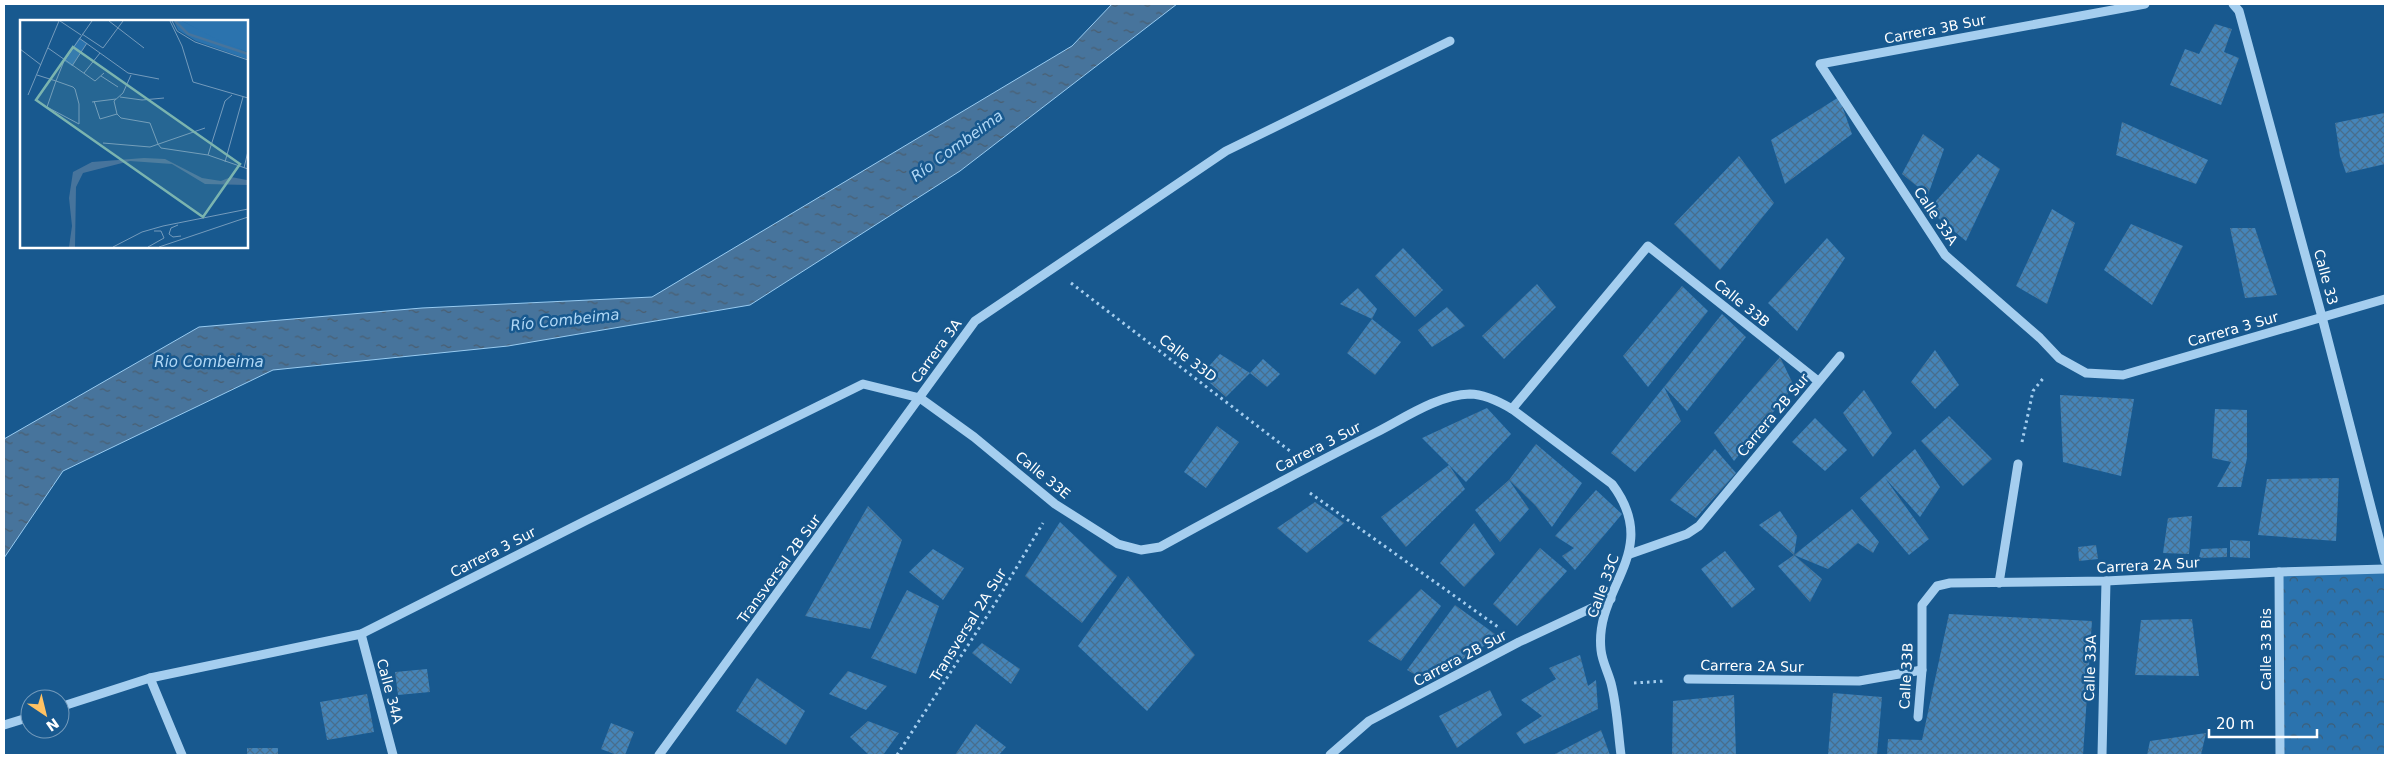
<svg xmlns="http://www.w3.org/2000/svg" width="2389" height="759" font-family="'DejaVu Sans',sans-serif">
	<style>
		.park { fill: url(#park-crowns) }
		.water { fill: url(#water-ripples); stroke: #98cbf1 }
		.building { fill: url(#building-cross-hatch) }
		.lines { fill: none; stroke-linecap: round; stroke-linejoin: round }
		.path { stroke: #a5ceef; stroke-width: 3; stroke-dasharray: 2.5 4; stroke-linecap: butt }
		.minor { stroke: #a5ceef; stroke-width: 9 }
		.labels { text-anchor: middle; stroke-width: 5; stroke-linejoin: round; paint-order: stroke }
		.street-label { font-size: 14px; fill: #fff; stroke: #18598f }
		.water-label { font-size: 15px; font-style: italic; fill: #b1d8f6; stroke: #18598f }
		.inset-river { fill: none; stroke: #47749c; stroke-width: 2.5 }
		.inset-road { fill: none; stroke: #749bbc; stroke-width: 1 }
		.view { fill: #7bb4af; fill-opacity: 0.15; stroke: #7bb4af; stroke-width: 2.5 }
		.inset-edge { fill: none; stroke: #fff; stroke-width: 2.5 }
	</style>
	<defs>
		<pattern id="park-crowns" width="20" height="18" patternUnits="userSpaceOnUse" patternTransform="scale(1.25)"><rect width="20" height="18" fill="#2b73ae"/><path d="M2 6a3 3 0 1 1 6 0M12 15a3 3 0 1 1 6 0" fill="none" stroke="#3d5e78"/></pattern>
		<pattern id="water-ripples" width="26" height="14" patternUnits="userSpaceOnUse" patternTransform="scale(1.25)"><rect width="26" height="14" fill="#47749c"/><path d="M2 4q2-2 4 0t4 0M15 11q2-2 4 0t4 0" fill="none" stroke="#4a5e70"/></pattern>
		<pattern id="building-cross-hatch" width="8" height="8" patternUnits="userSpaceOnUse" patternTransform="scale(1.25)"><rect width="8" height="8" fill="#4585b9"/><path d="M0 0l8 8M0 8l8-8" fill="none" stroke="#486e8d"/></pattern>
	</defs>
	<rect width="100%" height="100%" fill="#18598f"/>
	<path class="park" d="M2385 569V755H2280L2279 572Z"/>
	<path class="water" d="M1112 4H1177L960 171 750 305 508 346 273 370 63 471 4 558V439L199 327 422 308 652 297 1072 46Z"/>
	<g class="building">
		<path d="M2215 24 2232 29 2224 52 2239 58 2221 105 2170 85 2185 49 2199 54Z"/>
		<path d="M1839 97 1852 134 1785 184 1771 140Z"/>
		<path d="M2384 113 2385 164 2346 173 2340 156 2335 123Z"/>
		<path d="M2122 122 2208 160 2196 184 2116 155Z"/>
		<path d="M1923 134 1944 149 1928 195 1902 174Z"/>
		<path d="M1978 154 2000 169 1966 241 1928 210Z"/>
		<path d="M1739 156 1774 203 1720 270 1674 224Z"/>
		<path d="M2052 209 2075 223 2047 304 2016 286Z"/>
		<path d="M2131 224 2183 246 2152 305 2104 270Z"/>
		<path d="M2230 228H2255L2277 295 2245 298Z"/>
		<path d="M1827 238 1845 258 1797 331 1768 303Z"/>
		<path d="M1403 248 1443 290 1415 317 1375 276Z"/>
		<path d="M1537 284 1556 307 1504 359 1482 336Z"/>
		<path d="M1682 286 1708 311 1648 387 1623 356Z"/>
		<path d="M1358 288 1377 309 1372 319 1340 304Z"/>
		<path d="M1447 307 1465 326 1432 347 1418 330Z"/>
		<path d="M1722 314 1746 337 1687 411 1664 387Z"/>
		<path d="M1372 319 1401 342 1375 375 1347 353Z"/>
		<path d="M1935 350 1959 385 1935 409 1911 382Z"/>
		<path d="M1220 354 1250 373 1226 397 1201 375Z"/>
		<path d="M1780 357 1794 386 1734 461 1714 433Z"/>
		<path d="M1263 359 1280 374 1267 387 1250 373Z"/>
		<path d="M1664 387 1681 421 1635 472 1611 453Z"/>
		<path d="M1864 390 1892 433 1873 457 1843 413Z"/>
		<path d="M2060 395 2134 399 2121 476 2063 462Z"/>
		<path d="M1487 408 1511 434 1466 482 1422 438Z"/>
		<path d="M2215 409 2247 410V458L2241 487H2217L2231 462 2212 458Z"/>
		<path d="M1949 416 1992 459 1963 486 1921 441Z"/>
		<path d="M1815 418 1847 450 1825 471 1792 442Z"/>
		<path d="M1217 426 1239 442 1206 488 1184 472Z"/>
		<path d="M1536 444 1582 483 1552 527 1535 505 1509 480Z"/>
		<path d="M1715 449 1736 473 1696 518 1670 500Z"/>
		<path d="M1915 449 1940 487 1920 517 1885 478 1929 539 1909 555 1860 498Z"/>
		<path d="M1449 465 1465 489 1406 547 1381 517Z"/>
		<path d="M2339 478 2336 541 2258 535 2267 479Z"/>
		<path d="M1509 480 1529 509 1500 542 1475 510Z"/>
		<path d="M1596 490 1622 514 1575 570 1562 556 1574 548 1555 536Z"/>
		<path d="M1315 502 1344 523 1307 553 1277 528Z"/>
		<path d="M868 506 902 540 870 629 805 616Z"/>
		<path d="M1852 509 1879 542 1873 553 1858 543 1828 569 1794 555Z"/>
		<path d="M1780 511 1797 536 1794 555 1759 525Z"/>
		<path d="M2192 516 2189 554 2163 553 2168 518Z"/>
		<path d="M1060 522 1117 576 1082 623 1025 576Z"/>
		<path d="M1474 523 1495 554 1464 587 1440 563Z"/>
		<path d="M2230 540 2250 541V558L2230 557Z"/>
		<path d="M2096 545 2098 559 2079 561 2078 547Z"/>
		<path d="M1540 548 1567 571 1517 626 1493 604Z"/>
		<path d="M2227 548V557L2199 558 2201 549Z"/>
		<path d="M933 549 964 568 943 600 909 572Z"/>
		<path d="M1725 551 1755 589 1732 608 1701 569Z"/>
		<path d="M1794 555 1822 579 1810 602 1778 566Z"/>
		<path d="M1128 576 1195 655 1147 711 1078 646Z"/>
		<path d="M1421 589 1441 606 1401 661 1368 641Z"/>
		<path d="M907 590 939 606 916 674 871 658Z"/>
		<path d="M1455 605 1499 637 1427 681 1407 670Z"/>
		<path d="M1949 614 2092 621 2083 755H1887L1888 739 1922 740Z"/>
		<path d="M2192 619 2199 676 2135 675 2141 620Z"/>
		<path d="M982 643 1020 669 1011 684 972 653Z"/>
		<path d="M1580 655 1588 686 1596 680 1598 709 1524 744 1516 733 1542 716 1521 700 1556 679 1549 668Z"/>
		<path d="M427 669 430 692 398 695 395 672Z"/>
		<path d="M848 671 887 686 866 710 829 694Z"/>
		<path d="M757 678 805 711 786 745 736 711Z"/>
		<path d="M1490 690 1502 715 1457 748 1439 716Z"/>
		<path d="M1833 693 1882 697 1877 755H1828Z"/>
		<path d="M367 694 374 732 327 740 320 702Z"/>
		<path d="M1734 695 1736 755H1672L1673 701Z"/>
		<path d="M868 721 899 733 883 755H869L850 737Z"/>
		<path d="M611 723 634 732 625 755H617L601 749Z"/>
		<path d="M976 724 1006 747 999 755H955Z"/>
		<path d="M1601 730 1610 755H1553Z"/>
		<path d="M2206 733 2201 755H2147L2150 741Z"/>
		<rect x="247" y="748" width="31" height="7"/>
	</g>
	<g class="lines">
		<g class="path">
			<path d="M1071 283 1290 451"/>
			<path d="M2022 442 2033 391 2045 376"/>
			<path d="M1310 493 1498 627"/>
			<path d="M1634 683 1665 681"/>
			<path d="M897 755 996 602 1043 523"/>
		</g>
		<g class="minor">
			<path d="M2145 4 1820 64 1945 255 2040 338 2059 358 2086 373 2123 375 2385 299"/>
			<path d="M2233 4 2239 11 2322 317 2385 561"/>
			<path d="M1512 409 1648 246 1818 381"/>
			<path d="M1630 554 1687 534 1699 526 1840 356"/>
			<path d="M2279 572 2280 755"/>
			<path d="M1999 583 2018 464"/>
			<path d="M361 634 393 755"/>
			<path d="M150 678 182 755"/>
			<path d="M1688 679 1859 681 1922 670"/>
			<path d="M60 707 150 678 361 634 587 520 863 384 920 398 974 437 1055 504 1118 544 1141 550 1160 547C1231 508 1302 470 1375 433 1403 419 1437 395 1470 394 1485 394 1500 402 1512 409L1612 484C1663 552 1594 587 1601 650 1602 661 1608 672 1611 683 1617 706 1618 732 1621 755"/>
			<path d="M1918 717 1922 670V605L1937 586 1950 583 2106 581 2279 572 2385 569"/>
			<path d="M4 725 30 717"/>
			<path d="M659 755 975 321 1226 151 1450 41"/>
			<path d="M1330 755 1369 721 1519 642 1611 599"/>
			<path d="M2102 755 2106 581"/>
		</g>
	</g>
	<g class="labels">
		<g class="street-label">
			<text transform="translate(1935 29) rotate(-11)" y="5">Carrera 3B Sur</text>
			<text transform="translate(1936 216) rotate(56)" y="5">Calle 33A</text>
			<text transform="translate(2326 277) rotate(75)" y="5">Calle 33</text>
			<text transform="translate(1742 303) rotate(39)" y="5">Calle 33B</text>
			<text transform="translate(2233 329) rotate(-16)" y="5">Carrera 3 Sur</text>
			<text transform="translate(936 351) rotate(-54)" y="5">Carrera 3A</text>
			<text transform="translate(1188 358) rotate(37)" y="5">Calle 33D</text>
			<text transform="translate(1773 415) rotate(-50)" y="5">Carrera 2B Sur</text>
			<text transform="translate(1318 447) rotate(-27)" y="5">Carrera 3 Sur</text>
			<text transform="translate(1043 475) rotate(39)" y="5">Calle 33E</text>
			<text transform="translate(493 552) rotate(-27)" y="5">Carrera 3 Sur</text>
			<text transform="translate(2148 565) rotate(-3)" y="5">Carrera 2A Sur</text>
			<text transform="translate(779 569) rotate(-54)" y="5">Transversal 2B Sur</text>
			<text transform="translate(1603 586) rotate(-70)" y="5">Calle 33C</text>
			<text transform="translate(968 625) rotate(-58)" y="5">Transversal 2A Sur</text>
			<text transform="translate(2266 649) rotate(-90)" y="5">Calle 33 Bis</text>
			<text transform="translate(1460 658) rotate(-28)" y="5">Carrera 2B Sur</text>
			<text transform="translate(1752 666) rotate(1)" y="5">Carrera 2A Sur</text>
			<text transform="translate(2090 668) rotate(-88)" y="5">Calle 33A</text>
			<text transform="translate(1906 676) rotate(-87)" y="5">Calle 33B</text>
			<text transform="translate(390 691) rotate(75)" y="5">Calle 34A</text>
		</g>
		<g class="water-label">
			<text transform="translate(957 146) rotate(-36)" y="5">Río Combeima</text>
			<text transform="translate(565 320) rotate(-6)" y="5">Río Combeima</text>
			<text x="209" y="367">Rio Combeima</text>
		</g>
	</g>
	<g transform="translate(20 20)">
		<rect width="228" height="228" fill="#18598f"/>
		<path d="M154 1H162L227 32V39L176 21 158 10Z" fill="#2b73ae"/>
		<path d="M162 1H227V32L196 19Z" fill="#2b73ae"/>
		<path d="M59 18 67 23 52 46 44 41Z" fill="#2b73ae"/>
		<path d="M124 138 145 139 182 158 201 161 211 157 227 160V165L185 164 152 144 110 141 63 153 56 167 55 227H49L52 206 49 178 53 152 72 142Z" fill="#47749c"/>
		<path class="inset-river" d="M155 1 168 14 228 34"/>
		<path class="inset-road" d="M40 1 61 15M89 1 124 28M150 1 162 26 173 62 228 78M152 1 157 11 175 22 228 40M62 14 83 28 103 1M59 18 108 53 139 59M28 28 75 61 84 53M0 29 21 45M52 46 67 23M64 53 80 33M17 55 36 61 53 67 55 69 59 84V104L27 87 36 61 44 41 72 1M111 55 103 73 94 81 97 94 101 98 130 103 138 124M81 56 98 67M8 75 39 1M100 77 122 80 144 78M74 81 80 99 97 94M72 82 96 79M83 123 130 127 185 108M138 124 141 128 188 135 228 149M188 135 205 81 212 75M205 142 223 77M224 148 228 131M158 205 151 208 149 214 153 217 161 216M93 227 122 212 143 206 228 189M128 227 144 218 141 211H134M139 227 228 197"/>
		<path class="view" d="M53 27 220 144 183 197 16 80Z"/>
		<rect width="228" height="228" class="inset-edge"/>
	</g>
	<rect width="2389" height="759" fill="none" stroke="#ffffff" stroke-width="10"/>
	<g transform="translate(45 714) rotate(145)"><circle r="24" fill="#18598f" stroke="#749bbc"/>
	<path d="M0-4L9 19L0 12L-9 19Z" fill="#ffc263"/>
	<text y="-8" font-size="14" font-weight="bold" text-anchor="middle" fill="#ffffff">N</text>
	</g>
	<path d="M2209 729v8h108v-8" fill="none" stroke="#ffffff" stroke-width="2.5"/>
	<text x="2216" y="729" font-size="15" fill="#ffffff" stroke="#18598f" stroke-width="4" paint-order="stroke">20 m</text>
</svg>
